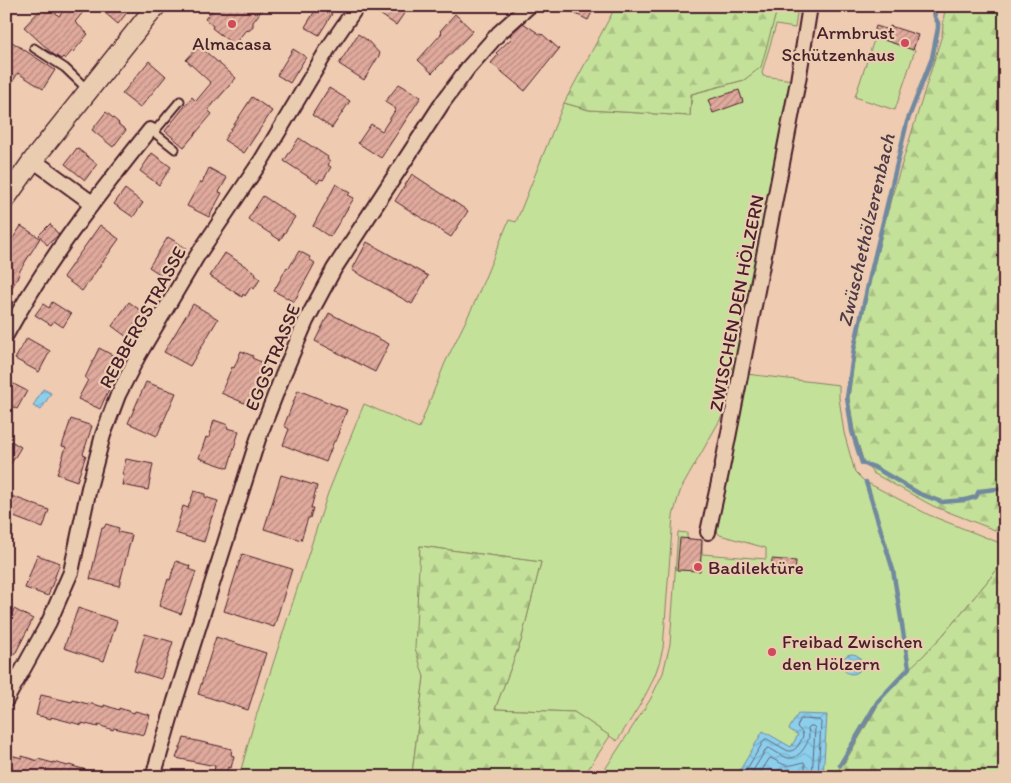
<svg xmlns="http://www.w3.org/2000/svg" width="1011" height="783" font-family="Itim,sans-serif">
	<style>
		.grass { fill: #c4e199; stroke: #878062 }
		.forest { fill: url(#forest-firs); stroke: #878062 }
		.water { fill: url(#water-waves); stroke: #71899f }
		.lines { fill: none; stroke-linecap: round; stroke-linejoin: round }
		.shore { stroke: #646579; stroke-width: 1 }
		.stream { stroke: #71899f; stroke-width: 4.5 }
		.building { fill: url(#building-hatch); stroke: #4a1f2b }
		.service-casing { stroke: #4a1f2b; stroke-width: 11 }
		.minor-casing { stroke: #4a1f2b; stroke-width: 18 }
		.secondary-casing { stroke: #4a1f2b; stroke-width: 22 }
		.service { stroke: #eacdb1; stroke-width: 7 }
		.minor { stroke: #eacdb1; stroke-width: 14 }
		.secondary { stroke: #eacdb1; stroke-width: 19 }
		.poi-dot { fill: #d1495b; stroke: #eacdb1; stroke-width: 2 }
		.labels { text-anchor: middle; stroke-width: 4.5; stroke-linejoin: round; paint-order: stroke }
		.poi-label { font-size: 19px; fill: #4a1f2b; stroke: #eacdb1; text-anchor: start }
		.street-label { font-size: 19px; fill: #4a1f2b; stroke: #eacdb1 }
		.water-label { font-size: 20px; font-style: italic; fill: #543948; stroke: #eacdb1 }
	</style>
	<defs>
		<pattern id="forest-firs" width="22" height="20" patternUnits="userSpaceOnUse" patternTransform="scale(1.25)"><rect width="22" height="20" fill="#c4e199"/><path d="M5 1l3.5 6h-7zM16 11l3.5 6h-7z" fill="#aac184"/></pattern>
		<pattern id="water-waves" width="16" height="10" patternUnits="userSpaceOnUse" patternTransform="scale(1.25)"><rect width="16" height="10" fill="#8bcfed"/><path d="M0 5q4-4 8 0t8 0" fill="none" stroke="#79b1cb"/></pattern>
		<pattern id="building-hatch" width="6" height="6" patternUnits="userSpaceOnUse" patternTransform="scale(1.25)"><rect width="6" height="6" fill="#e0aa9d"/><path d="M-1 1l2-2M0 6l6-6M5 7l2-2" fill="none" stroke="#b88a80"/></pattern>
	</defs>
	<rect width="100%" height="100%" fill="#eecbb1"/>
	<filter id="ink" filterUnits="userSpaceOnUse"><feTurbulence type="fractalNoise" baseFrequency=".02" numOctaves="2"/><feDisplacementMap in="SourceGraphic" scale="10" xChannelSelector="R" yChannelSelector="G"/><feConvolveMatrix kernelMatrix="1 2 1 2 8 2 1 2 1" color-interpolation-filters="sRGB"/></filter>
	<g filter="url(#ink)">
		<g class="grass">
			<path d="M778 6H798L795 28 776 25 762 72 763 76 793 80 728 411H725L681 489 678 498 673 516 663 648C655 686 637 709 617 741L574 712 495 709 521 641 541 562 420 546 424 677 412 773 421 777H239L253 726 328 493 364 404 419 428 445 363 474 304 509 220 516 222 564 103 589 110 690 116 692 94 744 80 760 67Z"/>
			<path d="M875 37 915 50 895 110 855 97Z"/>
			<path d="M746 374 839 385V398L844 433 855 472 864 481 929 515 1005 545V560L943 635 923 656 845 762 832 777H600L650 700 663 673 670 644 678 532 687 533V539L702 540V554L766 559V548L720 535 718 533 715 524Z"/>
		</g>
		<g class="forest">
			<path d="M616 6H778L761 67 744 80 691 94 690 116 589 110 564 103Z"/>
			<path d="M947 6H1005V534L933 506 873 473 864 463 854 430 849 398 856 348 872 273 891 199 942 35 944 15Z"/>
			<path d="M420 546 541 562 521 641 495 709 574 712 610 736 583 777H421L412 774 424 677 415 648Z"/>
			<path d="M1005 560V777H832L845 762 888 688 923 656 943 635Z"/>
		</g>
		<g class="water">
			<path d="M43 389 51 393 41 410 33 406Z"/>
			<circle cx="852" cy="664" r="10"/>
			<path d="M798 714 827 715 823 777H736L763 731 791 747 798 735 789 729Z"/>
		</g>
		<g class="lines">
			<g class="shore">
				<path d="M742 777 765 739H767L788 751C796 752 800 743 803 736L802 732 797 727 800 720 802 719 819 720 821 722 818 777"/>
				<path d="M749 777 767 748H769C775 751 781 756 788 758 798 760 808 745 809 736 809 733 808 731 808 728L810 726H813L815 728 812 777"/>
				<path d="M758 777 769 759 771 758C788 767 785 767 804 762L805 764V777"/>
			</g>
			<g class="stream">
				<path d="M933 6 935 17 938 23V28L932 58 907 122 871 272 854 348 847 398 852 431 862 463 874 467 920 494 942 502 965 500 976 497 979 491 1005 488"/>
				<path d="M840 765 878 701 909 668 893 570 866 482"/>
			</g>
		</g>
		<g class="building">
			<path d="M44 6H48L59 16 68 6H88L75 22 88 34 73 52 72 51 65 59 63 57 61 59 53 54 24 27Z"/>
			<path d="M97 6H132L118 24Z"/>
			<path d="M215 6H265L253 22V26L250 30 245 31 234 45 212 28 213 26 205 19Z"/>
			<path d="M318 6H333L329 12 332 14 319 35 305 27Z"/>
			<path d="M368 6H405L403 10 405 12 396 25Z"/>
			<path d="M560 6H595L588 20Z"/>
			<path d="M455 14 473 31 432 73 418 60 442 33 440 31Z"/>
			<path d="M523 23 541 35 542 34 559 49 525 91 491 63 498 55 496 53 512 38 510 35Z"/>
			<path d="M876 26 889 30 890 26 918 35 913 50 873 36Z"/>
			<path d="M358 34 367 40 380 54 364 80 339 64Z"/>
			<path d="M6 38 55 70 43 89 18 73 6 92Z"/>
			<path d="M199 46 236 78 208 110 212 114 184 147 165 131 192 97 196 101 211 83 186 60Z"/>
			<path d="M293 49 306 57 290 83 277 75Z"/>
			<path d="M149 61 166 76 140 108 122 94Z"/>
			<path d="M399 84 421 97 381 158 358 143 371 124 382 131 396 109 385 102Z"/>
			<path d="M329 88 350 101 332 128 312 115Z"/>
			<path d="M739 90 743 102 713 113 708 100Z"/>
			<path d="M252 97 272 111 244 153 224 140Z"/>
			<path d="M106 112 119 123 118 124 126 130 113 147 92 130Z"/>
			<path d="M299 138 328 157 327 159 330 161 328 165 331 167 323 180 320 179 318 183 284 161Z"/>
			<path d="M77 148 97 164 85 180 65 164Z"/>
			<path d="M152 153 171 167 159 185 140 171Z"/>
			<path d="M209 168 227 178 219 192 222 193 209 217 187 206 200 182 202 183Z"/>
			<path d="M412 174 468 211 451 237 395 201Z"/>
			<path d="M336 184 350 193 348 195 354 198 330 237 313 226Z"/>
			<path d="M125 189 143 203 133 217 114 204Z"/>
			<path d="M263 196 295 217 280 240 248 219Z"/>
			<path d="M50 224 59 235 47 245 39 235Z"/>
			<path d="M100 225 119 239 82 291 63 277Z"/>
			<path d="M21 226 40 238 19 272 20 273 6 298V249Z"/>
			<path d="M168 237 186 248 166 278 149 267Z"/>
			<path d="M367 242 428 276 412 304 352 270Z"/>
			<path d="M299 251 310 257 309 259 315 263 294 302 274 291 287 267 289 268Z"/>
			<path d="M225 253 256 273 255 275 260 279 254 289 251 287 245 296 243 294 242 297 210 276Z"/>
			<path d="M52 302 71 314 63 327 54 321 51 325 35 315 43 304 49 308Z"/>
			<path d="M129 302 148 316 131 340 112 326Z"/>
			<path d="M193 304 218 319 190 366 164 352Z"/>
			<path d="M329 313 389 344 375 372 315 341Z"/>
			<path d="M27 338 50 351 39 372 15 359Z"/>
			<path d="M99 348 120 359 107 385 110 387 100 409 78 399 88 380 85 378Z"/>
			<path d="M241 351 253 356 252 358 266 364 249 405 221 393 232 367 234 368Z"/>
			<path d="M6 380 27 391 17 409 6 403Z"/>
			<path d="M146 382 176 393 157 436 128 423Z"/>
			<path d="M298 390 347 410 339 431 340 432 336 441H334L326 462 283 445 289 429 284 426Z"/>
			<path d="M71 419 92 426 83 454 86 455 77 481 57 474 66 447 62 446Z"/>
			<path d="M214 420 228 425 227 428 239 431 228 468 199 458 206 437 209 438Z"/>
			<path d="M6 438 21 447 6 472Z"/>
			<path d="M126 459 153 464 148 490 122 485 124 475H122Z"/>
			<path d="M281 475 317 486 311 508H313L310 518H308L301 540 264 529Z"/>
			<path d="M194 491 205 494V497L218 501 213 516H212L204 542 175 533 183 506 188 508Z"/>
			<path d="M6 494 49 510 43 528 6 514Z"/>
			<path d="M106 524 119 528 118 532 132 535 119 586 90 579 102 528H104Z"/>
			<path d="M680 538 702 540 700 571 677 570Z"/>
			<path d="M242 554 292 569 274 627 224 611Z"/>
			<path d="M37 555 60 563 48 596 25 588Z"/>
			<path d="M772 559 796 561 795 574 771 572Z"/>
			<path d="M176 561 190 566 189 569 196 572 181 614 159 606 168 579 170 580Z"/>
			<path d="M78 608 117 621 104 661 64 648Z"/>
			<path d="M14 609 33 619 15 654 6 649V624Z"/>
			<path d="M145 634 173 642 161 679 134 671Z"/>
			<path d="M216 637 266 653 248 710 198 694Z"/>
			<path d="M41 695 72 702 73 700 88 704V703L104 707V705L119 710V708L134 713 135 711 150 715 144 735 114 728 113 730 98 725V727L82 723V725L51 717V719L36 715Z"/>
			<path d="M184 738 232 749 231 755 234 756 231 768 228 767 226 777H213L215 766 176 758Z"/>
			<path d="M6 754 22 758V756L38 761V759L53 763V762L68 766 69 765 100 774V777H11L6 775Z"/>
		</g>
		<g class="lines">
			<defs>
				<g id="service">
					<path d="M34 48 65 68 88 90"/>
					<path d="M151 130 175 149"/>
					<path d="M154 132 180 101"/>
				</g>
				<g id="minor">
					<path d="M33 160 92 203"/>
					<path d="M6 335C46 261 98 195 150 130"/>
					<path d="M708 532 721 473 776 194 798 81 810 6"/>
					<path d="M6 700 49 622 71 572 89 488 103 435 118 395 138 356 197 256 261 161 329 47 357 6"/>
					<path d="M153 777 175 701 258 439 283 375 306 321 334 269 443 102 468 68 499 33 529 6"/>
				</g>
				<path id="secondary" d="M6 198 33 160 156 6"/>
			</defs>
			<use href="#service" class="service-casing"/>
			<use href="#minor" class="minor-casing"/>
			<use href="#secondary" class="secondary-casing"/>
			<use href="#service" class="service"/>
			<use href="#minor" class="minor"/>
			<use href="#secondary" class="secondary"/>
		</g>
	</g>
	<g class="poi-dot">
		<circle cx="232" cy="24" r="5"/>
		<circle cx="905" cy="43" r="5"/>
		<circle cx="698" cy="567" r="5"/>
		<circle cx="772" cy="652" r="5"/>
	</g>
	<g class="labels">
		<g class="poi-label">
			<text x="895" y="39" text-anchor="end">Armbrust<tspan x="895" dy="22">Schützenhaus</tspan></text>
			<text x="232" y="50" text-anchor="middle">Almacasa</text>
			<text x="708" y="574">Badilektüre</text>
			<text x="782" y="648">Freibad Zwischen<tspan x="782" dy="22">den Hölzern</tspan></text>
		</g>
		<g class="street-label">
			<text transform="translate(736 303) rotate(-79)" y="7">ZWISCHEN DEN HÖLZERN</text>
			<text transform="translate(142 317) rotate(-61)" y="7">REBBERGSTRASSE</text>
			<text transform="translate(272 357) rotate(-67)" y="7">EGGSTRASSE</text>
		</g>
		<g class="water-label">
			<text transform="translate(866 230) rotate(-77)" y="7">Zwüschethölzerenbach</text>
		</g>
	</g>
	<rect width="1011" height="783" fill="none" stroke="#eacdb1" stroke-width="25"/>
	<rect x="12" y="12" width="986" height="758" fill="none" stroke="#4a1f2b" stroke-width="2" filter="url(#ink)"/>
</svg>
